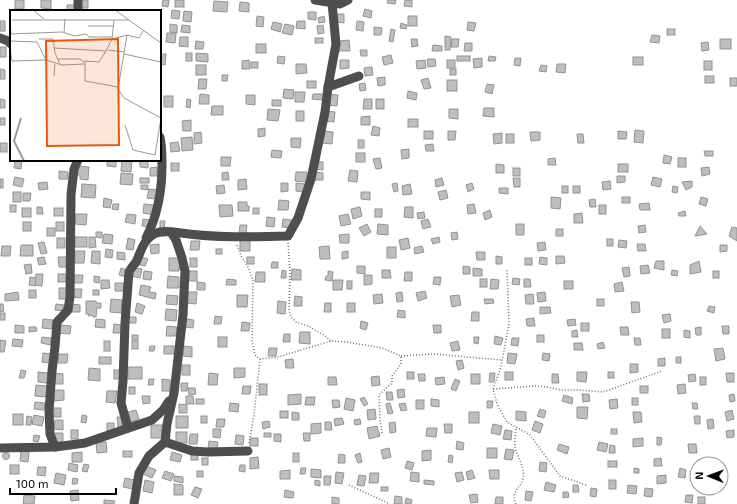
<svg xmlns="http://www.w3.org/2000/svg" width="737" height="504" font-family="'Exo 2',sans-serif">
	<style>
		.building { fill: #bebebe; stroke: #929292 }
		.lines { fill: none; stroke-linecap: round; stroke-linejoin: round }
		.path { stroke: #707070; stroke-width: 1.5; stroke-dasharray: 1 2; stroke-linecap: butt }
		.minor { stroke: #4e4e4e; stroke-width: 9 }
		.inset-river { fill: none; stroke: #9c9c9c; stroke-width: 2 }
		.inset-road { fill: none; stroke: #999; stroke-width: 1 }
		.view { fill: #e8590c; fill-opacity: 0.15; stroke: #e8590c; stroke-width: 2 }
		.inset-edge { fill: none; stroke: #000; stroke-width: 2 }
	</style>
	<rect width="100%" height="100%" fill="#fff"/>
	<g class="building">
		<rect x="15" y="0" width="9" height="9"/>
		<path d="M41 0H51V9L41 8Z"/>
		<path d="M79 0H88V8H80Z"/>
		<path d="M163 0H169L168 7 162 6Z"/>
		<rect x="175" y="0" width="9" height="7"/>
		<path d="M388 0H396L395 4 387 3Z"/>
		<path d="M405 0H412V7L404 6Z"/>
		<path d="M214 1 228 2 227 12 213 11Z"/>
		<path d="M240 2 249 3V12L239 11Z"/>
		<path d="M67 5H76L75 11H67Z"/>
		<path d="M365 9 372 11 371 18 363 16Z"/>
		<path d="M172 10 180 11 179 19 171 18Z"/>
		<path d="M184 11 192 12 191 22 183 21Z"/>
		<path d="M308 12H316V20L308 19Z"/>
		<path d="M338 14H344V23L337 22Z"/>
		<path d="M257 16 264 17 263 27 256 26Z"/>
		<path d="M324 16 325 22 319 23 318 18Z"/>
		<rect x="408" y="16" width="9" height="10"/>
		<rect x="0" y="21" width="5" height="10"/>
		<path d="M297 21H305V29L296 28Z"/>
		<path d="M357 21 364 22 363 31 356 30Z"/>
		<path d="M273 22 282 24 280 32 271 29Z"/>
		<path d="M468 22 476 23 474 31 467 30Z"/>
		<path d="M401 23 407 25 406 29 400 28Z"/>
		<path d="M170 24 177 25V33L170 32Z"/>
		<path d="M285 24 294 26 292 35 282 33Z"/>
		<path d="M182 25 190 26V33L181 32Z"/>
		<path d="M323 25 324 33 318 34 317 26Z"/>
		<path d="M374 27 382 28 381 35H374Z"/>
		<path d="M391 29 395 30 393 42 389 41Z"/>
		<rect x="667" y="29" width="8" height="6"/>
		<path d="M167 33H176L175 43 166 42Z"/>
		<path d="M652 35 660 36 659 43 650 42Z"/>
		<path d="M445 36 451 37 450 50H445Z"/>
		<path d="M180 37H188V47L179 46Z"/>
		<rect x="315" y="38" width="8" height="5"/>
		<path d="M411 39H417L418 46 412 47Z"/>
		<path d="M452 39H459L458 47H451Z"/>
		<rect x="720" y="39" width="11" height="10"/>
		<path d="M349 40 350 51H339V41Z"/>
		<path d="M196 41 204 42 203 49H195Z"/>
		<path d="M708 42 709 50 702 51 701 43Z"/>
		<path d="M465 43H472V51H464Z"/>
		<rect x="256" y="44" width="10" height="9"/>
		<path d="M433 45 442 46V51H432Z"/>
		<rect x="0" y="47" width="6" height="10"/>
		<path d="M360 50H367V56H361Z"/>
		<rect x="186" y="53" width="6" height="8"/>
		<path d="M196 53 208 54V62L196 61Z"/>
		<path d="M160 54H166L165 65 160 64Z"/>
		<path d="M391 55 393 63 384 65 382 57Z"/>
		<path d="M278 56 285 57 284 64 277 63Z"/>
		<rect x="457" y="56" width="13" height="5"/>
		<path d="M489 56 496 57 495 61H488Z"/>
		<rect x="633" y="57" width="10" height="8"/>
		<path d="M482 58V67L474 68 473 59Z"/>
		<path d="M515 58H521L520 66 514 65Z"/>
		<path d="M427 59H435L436 66 428 67Z"/>
		<path d="M249 60 250 69H242V61Z"/>
		<path d="M340 60H349V68L340 69Z"/>
		<path d="M425 60 426 68 417 69 416 61Z"/>
		<rect x="447" y="60" width="8" height="8"/>
		<rect x="704" y="61" width="8" height="9"/>
		<rect x="251" y="62" width="7" height="6"/>
		<path d="M296 64H306L307 73 296 74Z"/>
		<path d="M557 64H566L565 73 556 72Z"/>
		<rect x="196" y="65" width="10" height="10"/>
		<path d="M541 65 547 66 546 72 539 71Z"/>
		<path d="M372 67 373 75 365 76 364 68Z"/>
		<path d="M0 69 5 70V79H0Z"/>
		<rect x="450" y="69" width="6" height="6"/>
		<path d="M222 75H228L227 81H222Z"/>
		<rect x="705" y="76" width="9" height="7"/>
		<path d="M385 77V85L378 86 377 78Z"/>
		<path d="M428 78 431 88 424 89 421 80Z"/>
		<rect x="730" y="78" width="7" height="8"/>
		<path d="M199 79H207L206 89H198Z"/>
		<rect x="447" y="80" width="10" height="11"/>
		<rect x="307" y="81" width="9" height="7"/>
		<path d="M365 83 366 90 360 91 359 84Z"/>
		<path d="M487 84 494 85 492 94 485 92Z"/>
		<path d="M284 89 294 90 293 99 283 98Z"/>
		<path d="M408 91 417 93 416 100 407 98Z"/>
		<path d="M295 92H305L304 102H295Z"/>
		<path d="M200 94 209 95V104H199Z"/>
		<path d="M313 94H325L324 100 312 99Z"/>
		<path d="M328 94 338 95 337 106 327 105Z"/>
		<path d="M246 95H255V105L246 104Z"/>
		<rect x="164" y="96" width="9" height="11"/>
		<path d="M0 99 5 100V108H0Z"/>
		<path d="M187 99 191 100 190 108 186 107Z"/>
		<path d="M364 99H372V109H363Z"/>
		<rect x="376" y="99" width="8" height="10"/>
		<rect x="272" y="100" width="9" height="6"/>
		<path d="M212 106H223V115H211Z"/>
		<path d="M484 108H494V117L483 116Z"/>
		<path d="M268 109 280 110 278 121 267 120Z"/>
		<path d="M449 109H458V119L449 118Z"/>
		<rect x="296" y="111" width="8" height="10"/>
		<path d="M326 111 335 112 334 122 325 121Z"/>
		<path d="M370 116V125H361V117Z"/>
		<rect x="0" y="118" width="5" height="7"/>
		<rect x="408" y="119" width="10" height="8"/>
		<path d="M191 120V131H183L182 121Z"/>
		<path d="M373 126 380 128 379 136 371 135Z"/>
		<path d="M265 128V136L258 137V129Z"/>
		<path d="M635 130 644 131 643 143 634 142Z"/>
		<path d="M323 131 333 132 332 144 322 143Z"/>
		<rect x="424" y="131" width="9" height="8"/>
		<path d="M448 131H456L455 140H448Z"/>
		<path d="M618 131 627 132 626 139H618Z"/>
		<path d="M201 132 202 143 194 144V133Z"/>
		<path d="M530 132H540V140L531 141Z"/>
		<path d="M502 133V143L494 144 493 134Z"/>
		<rect x="506" y="134" width="8" height="9"/>
		<path d="M577 134H583L584 143H578Z"/>
		<path d="M192 137 193 150 182 151 181 138Z"/>
		<path d="M291 138H301L300 148 291 147Z"/>
		<rect x="358" y="140" width="6" height="8"/>
		<path d="M178 142 180 151 171 152 170 143Z"/>
		<rect x="0" y="143" width="7" height="9"/>
		<path d="M433 144 434 151H426L425 145Z"/>
		<path d="M409 149V158L402 159 401 150Z"/>
		<path d="M272 150 282 151 281 158 271 157Z"/>
		<path d="M704 151H713V156H705Z"/>
		<rect x="356" y="153" width="9" height="9"/>
		<path d="M664 155 672 157 670 164 663 163Z"/>
		<path d="M221 157H231L230 166H221Z"/>
		<path d="M380 158 382 168 376 169 373 159Z"/>
		<path d="M555 158 556 165H548V159Z"/>
		<rect x="678" y="158" width="8" height="9"/>
		<path d="M15 160 22 161 21 169 14 168Z"/>
		<path d="M107 160H116V167L107 166Z"/>
		<path d="M122 160H132L131 172 121 171Z"/>
		<path d="M140 160H148V168L140 167Z"/>
		<path d="M314 161 323 162V170L313 169Z"/>
		<rect x="171" y="163" width="8" height="8"/>
		<path d="M496 164 504 165V173H496Z"/>
		<rect x="618" y="164" width="10" height="8"/>
		<path d="M77 166 89 167 88 180 80 179V175H77Z"/>
		<path d="M157 167V176H150V168Z"/>
		<path d="M709 167 710 174 702 176 701 168Z"/>
		<rect x="513" y="168" width="7" height="8"/>
		<path d="M350 170 358 171 357 182 348 181Z"/>
		<path d="M59 171 68 172V179H59Z"/>
		<path d="M228 172 229 180H222V173Z"/>
		<path d="M296 172H307L306 182 295 181Z"/>
		<path d="M315 172 323 173V180H314Z"/>
		<path d="M121 173 133 174 132 185 120 184Z"/>
		<path d="M617 176H625V182L617 183Z"/>
		<path d="M15 177 24 179 22 187 13 185Z"/>
		<path d="M653 177 662 179 660 187 651 185Z"/>
		<rect x="140" y="178" width="9" height="5"/>
		<path d="M442 178 444 185 436 187 435 180Z"/>
		<path d="M513 178H520V187H514Z"/>
		<rect x="0" y="179" width="3" height="9"/>
		<path d="M246 179 247 189 238 190V180Z"/>
		<path d="M610 181 611 189 603 190 602 182Z"/>
		<path d="M692 181V187L686 190 682 182Z"/>
		<path d="M47 182 48 189 39 190 38 183Z"/>
		<path d="M281 183H288V191L281 192Z"/>
		<path d="M296 183 305 184 304 192 296 191Z"/>
		<path d="M397 183 398 191 394 192 392 184Z"/>
		<path d="M472 183 474 189 468 192 466 185Z"/>
		<path d="M82 184 96 185 95 198 81 197Z"/>
		<path d="M410 184 412 194 403 195 402 186Z"/>
		<path d="M141 185H148V190L141 189Z"/>
		<path d="M224 185 225 193 217 194 216 186Z"/>
		<rect x="562" y="186" width="6" height="7"/>
		<rect x="573" y="186" width="7" height="7"/>
		<path d="M673 186 678 187 677 193 672 192Z"/>
		<path d="M499 188H508V194L499 193Z"/>
		<path d="M149 189 158 190 156 199 147 198Z"/>
		<path d="M446 190 448 198 440 200 438 192Z"/>
		<rect x="13" y="192" width="8" height="10"/>
		<path d="M361 192H370V200L361 199Z"/>
		<path d="M23 193H31L30 201H23Z"/>
		<path d="M551 197 561 198 560 209 551 208Z"/>
		<rect x="622" y="197" width="8" height="6"/>
		<path d="M701 197 708 199 706 206 699 204Z"/>
		<path d="M104 198 112 200 110 208 103 207Z"/>
		<path d="M595 199 596 207H590L589 200Z"/>
		<path d="M279 200 289 201 288 210H278Z"/>
		<path d="M238 202H247V206H249V211H238Z"/>
		<path d="M649 203 650 210H640L639 204Z"/>
		<path d="M113 204H119L118 210 112 209Z"/>
		<path d="M144 204 155 205 154 215 143 213Z"/>
		<path d="M474 204 476 213 468 214 467 205Z"/>
		<rect x="10" y="205" width="6" height="7"/>
		<path d="M219 205H232L233 216 220 217Z"/>
		<rect x="599" y="205" width="7" height="9"/>
		<path d="M37 207H42L43 214H37Z"/>
		<path d="M360 207 362 216 353 219 351 209Z"/>
		<path d="M405 207H413V218L404 217Z"/>
		<rect x="22" y="208" width="9" height="9"/>
		<rect x="54" y="208" width="9" height="8"/>
		<rect x="253" y="208" width="6" height="6"/>
		<rect x="375" y="209" width="7" height="8"/>
		<path d="M490 210 492 217 485 220 483 213Z"/>
		<path d="M685 211 686 216H679L678 213Z"/>
		<path d="M424 212 425 218 418 219 417 213Z"/>
		<path d="M582 213 583 223H574V214Z"/>
		<path d="M76 214H87L86 225 75 224Z"/>
		<path d="M127 214 136 215 135 224 125 222Z"/>
		<path d="M348 214 351 224 341 226 339 216Z"/>
		<path d="M267 217 275 218 274 227 266 226Z"/>
		<path d="M143 219 150 220 149 227 142 226Z"/>
		<path d="M283 219 292 220 291 228 282 227Z"/>
		<path d="M428 219 431 227 423 229 421 221Z"/>
		<path d="M160 221H165L164 230 160 229Z"/>
		<rect x="23" y="222" width="8" height="9"/>
		<rect x="56" y="222" width="8" height="9"/>
		<path d="M367 224 371 232 364 236 359 228Z"/>
		<path d="M378 224 388 225V235L377 234Z"/>
		<rect x="516" y="224" width="8" height="11"/>
		<path d="M240 225H247L246 233H239Z"/>
		<path d="M645 225 646 232 639 233 638 226Z"/>
		<path d="M700 226 707 234 695 236Z"/>
		<path d="M732 227 737 228V241L729 236Z"/>
		<rect x="47" y="228" width="8" height="8"/>
		<rect x="556" y="229" width="7" height="7"/>
		<path d="M96 232H102V238L96 237Z"/>
		<path d="M457 232 458 239 452 240 451 233Z"/>
		<path d="M104 234 113 235 112 244 102 243Z"/>
		<path d="M349 234V243H340L339 235Z"/>
		<rect x="75" y="237" width="12" height="10"/>
		<path d="M89 237H95L96 247 89 248Z"/>
		<path d="M439 237 440 242 433 244 431 239Z"/>
		<rect x="57" y="238" width="8" height="10"/>
		<path d="M128 238 135 240 133 250 126 249Z"/>
		<path d="M408 238 410 248 401 250 399 240Z"/>
		<rect x="607" y="239" width="6" height="7"/>
		<path d="M240 240 250 241V251H240Z"/>
		<path d="M619 240 627 241 626 248 618 247Z"/>
		<path d="M191 241H200L199 250H190Z"/>
		<path d="M44 242 47 253 41 254 38 243Z"/>
		<path d="M545 242 546 250 538 251 537 243Z"/>
		<path d="M159 244V253L151 254 150 245Z"/>
		<path d="M637 244H645L646 251H638Z"/>
		<path d="M21 245H33V256H20Z"/>
		<path d="M720 245H727V251L720 252Z"/>
		<path d="M2 246H11L10 256H1Z"/>
		<path d="M329 246 330 259H320L319 247Z"/>
		<path d="M422 246 424 252 415 254 414 248Z"/>
		<rect x="387" y="247" width="9" height="11"/>
		<path d="M106 249 113 250 112 258 105 257Z"/>
		<rect x="216" y="249" width="6" height="5"/>
		<path d="M75 251H85L84 263H75Z"/>
		<path d="M92 251H100V264L91 263Z"/>
		<path d="M348 251V258L342 259V252Z"/>
		<path d="M117 252 125 253V260L117 259Z"/>
		<path d="M476 252H485V260H477Z"/>
		<path d="M139 256 148 259 145 266 137 264Z"/>
		<path d="M496 256 502 257V264H496Z"/>
		<path d="M556 256H564L565 263 556 264Z"/>
		<path d="M44 257 46 264 39 265 37 258Z"/>
		<path d="M58 257H67V267H59Z"/>
		<rect x="247" y="257" width="7" height="7"/>
		<path d="M540 257 547 258V265L539 264Z"/>
		<path d="M169 258H180L179 271H169Z"/>
		<rect x="190" y="258" width="7" height="9"/>
		<rect x="525" y="258" width="7" height="7"/>
		<path d="M656 261H664V270L654 268Z"/>
		<path d="M699 261 701 272 690 274V265Z"/>
		<path d="M272 262H278V268H271Z"/>
		<path d="M31 264 32 273 26 274 24 265Z"/>
		<path d="M648 265 650 273 641 274 640 266Z"/>
		<path d="M357 266H365V274L357 273Z"/>
		<path d="M463 266 470 267V274H463Z"/>
		<path d="M629 267 630 276 624 277 622 268Z"/>
		<path d="M121 268 127 270 126 277 119 275Z"/>
		<path d="M133 268 142 269 140 278 131 276Z"/>
		<path d="M473 268 482 269V276H473Z"/>
		<path d="M292 269 301 270V280H291Z"/>
		<path d="M282 270 286 271V278H281Z"/>
		<path d="M382 270H390L391 278H382Z"/>
		<path d="M672 270 678 271 677 276 671 275Z"/>
		<path d="M144 271 152 272 151 280 143 279Z"/>
		<rect x="189" y="271" width="8" height="10"/>
		<path d="M328 271 333 272 332 281 325 280 326 276H328Z"/>
		<rect x="713" y="271" width="6" height="7"/>
		<path d="M256 272H265V282H255Z"/>
		<path d="M405 272H412V281H404Z"/>
		<path d="M36 274H43L42 286 35 285Z"/>
		<rect x="58" y="274" width="9" height="8"/>
		<path d="M74 275H83L82 283H74Z"/>
		<path d="M364 275H372V284L364 285Z"/>
		<path d="M94 276 100 277 99 283 94 282Z"/>
		<path d="M168 276 179 277V288H167Z"/>
		<path d="M30 277 36 278 35 286 29 285Z"/>
		<path d="M434 277H441L440 285 433 284Z"/>
		<path d="M513 278 520 279 519 285 512 284Z"/>
		<path d="M227 279 236 280V285H226Z"/>
		<rect x="480" y="279" width="7" height="8"/>
		<path d="M491 279 499 280 498 289H490Z"/>
		<path d="M524 279H530L531 287H524Z"/>
		<path d="M101 280H109L110 288 101 289Z"/>
		<path d="M333 280H343L342 290H333Z"/>
		<rect x="347" y="281" width="5" height="8"/>
		<rect x="564" y="281" width="9" height="8"/>
		<path d="M197 282 205 283V290H197Z"/>
		<path d="M622 282 624 291 615 292 614 284Z"/>
		<path d="M115 283H124L123 291H115Z"/>
		<path d="M141 285 151 287 149 292 156 293 155 299 139 295Z"/>
		<rect x="59" y="288" width="8" height="11"/>
		<path d="M73 289H82L81 298 72 297Z"/>
		<rect x="29" y="290" width="7" height="8"/>
		<rect x="93" y="290" width="6" height="5"/>
		<path d="M425 291 427 298 418 301 416 293Z"/>
		<path d="M18 292 19 300 5 301V294Z"/>
		<path d="M188 292H197L196 304 187 303Z"/>
		<path d="M402 292 403 301 397 302 396 293Z"/>
		<path d="M545 292 546 301 538 302 537 293Z"/>
		<path d="M382 294 383 303 374 304 373 295Z"/>
		<path d="M533 294 534 304H526L525 295Z"/>
		<path d="M167 295 178 296 177 305 166 304Z"/>
		<path d="M237 295H248L247 307H237Z"/>
		<path d="M459 295 461 305 452 307 450 296Z"/>
		<path d="M295 296 302 297V306H294Z"/>
		<path d="M111 299 122 300 121 313 110 312Z"/>
		<path d="M484 299H493L494 303 485 304Z"/>
		<rect x="597" y="299" width="7" height="7"/>
		<path d="M86 301H96V303H101V308H97L96 317H93V315L88 316 89 314H86Z"/>
		<path d="M278 301 286 302 285 314 277 313Z"/>
		<path d="M631 302H639L640 312 632 313Z"/>
		<path d="M137 303 145 306 142 314 135 312Z"/>
		<path d="M325 303H331V312H324Z"/>
		<rect x="347" y="303" width="8" height="9"/>
		<path d="M0 304H3L4 311 0 312Z"/>
		<path d="M56 304 64 305 63 311 55 310Z"/>
		<path d="M71 304 80 305V312H71Z"/>
		<path d="M709 306 715 307 714 313 707 311Z"/>
		<path d="M540 307H550L551 313 540 314Z"/>
		<path d="M166 309 177 310 176 321 165 320Z"/>
		<path d="M398 310 405 311V318L397 317Z"/>
		<path d="M472 312H479V321H471Z"/>
		<rect x="0" y="313" width="5" height="7"/>
		<path d="M670 314 671 321 664 323 662 315Z"/>
		<path d="M215 316 222 317 221 324H214Z"/>
		<path d="M129 317H136V323H128Z"/>
		<path d="M534 318 535 326H527L526 319Z"/>
		<path d="M43 319 53 320 52 329 42 328Z"/>
		<path d="M96 319 105 320V328L95 327Z"/>
		<path d="M185 319 194 320 193 328 184 327Z"/>
		<path d="M575 319 576 325 568 326 567 320Z"/>
		<path d="M361 321 368 323 366 330 360 328Z"/>
		<path d="M242 322 250 323 249 331H241Z"/>
		<rect x="581" y="323" width="8" height="8"/>
		<path d="M114 324 122 325V333H113Z"/>
		<path d="M15 325 24 326V333H15Z"/>
		<path d="M59 325 71 326 70 334 58 333Z"/>
		<path d="M433 325H441V333H434Z"/>
		<path d="M167 326 177 327 176 336H166Z"/>
		<path d="M722 326H729V334H723Z"/>
		<path d="M29 327H36L37 331 29 332Z"/>
		<path d="M620 327H628L629 335H621Z"/>
		<path d="M701 327V335H696L695 328Z"/>
		<rect x="662" y="329" width="8" height="9"/>
		<path d="M577 330 578 337H572V331Z"/>
		<path d="M684 330 690 331V338L684 337Z"/>
		<path d="M300 332H310V344L299 343Z"/>
		<path d="M284 334H290V342H283Z"/>
		<rect x="132" y="335" width="6" height="5"/>
		<rect x="537" y="335" width="7" height="7"/>
		<path d="M495 336 503 338 501 345 494 344Z"/>
		<path d="M42 337 51 338V345L41 343Z"/>
		<rect x="218" y="337" width="9" height="10"/>
		<path d="M474 337H479L478 344 474 343Z"/>
		<path d="M512 338H519L518 346 511 345Z"/>
		<path d="M634 338H640L641 345H635Z"/>
		<path d="M13 339 23 340 22 347 12 346Z"/>
		<path d="M0 340 6 341 4 352H0Z"/>
		<rect x="104" y="341" width="6" height="10"/>
		<rect x="132" y="341" width="6" height="8"/>
		<path d="M458 341 460 350 452 351 450 343Z"/>
		<path d="M603 342 605 348 598 349 597 344Z"/>
		<path d="M574 343H582L583 350H574Z"/>
		<path d="M150 346H155L154 351H149Z"/>
		<rect x="164" y="346" width="10" height="8"/>
		<path d="M183 346 192 347V357L183 356Z"/>
		<path d="M269 348H277L276 356H268Z"/>
		<path d="M723 348 725 359 716 361 714 349Z"/>
		<path d="M43 353 51 354 50 363 42 362Z"/>
		<path d="M508 353 517 354 515 364 507 363Z"/>
		<path d="M543 353 550 354 549 361 542 360Z"/>
		<path d="M59 354H68L67 363H58Z"/>
		<rect x="99" y="357" width="12" height="7"/>
		<rect x="676" y="357" width="5" height="6"/>
		<path d="M665 358V366H658V359Z"/>
		<path d="M293 359 294 368H286L285 360Z"/>
		<path d="M462 360 464 368 458 370 456 361Z"/>
		<path d="M630 364H638V372L630 373Z"/>
		<rect x="182" y="365" width="8" height="10"/>
		<rect x="128" y="367" width="14" height="12"/>
		<path d="M89 368 100 369V381L88 380Z"/>
		<path d="M234 368H245V377L234 378Z"/>
		<path d="M21 370 26 371 24 378H19Z"/>
		<rect x="114" y="370" width="7" height="9"/>
		<path d="M38 372 48 373 47 383 38 382Z"/>
		<rect x="407" y="372" width="7" height="7"/>
		<rect x="505" y="372" width="8" height="8"/>
		<path d="M577 372H587L586 382 577 381Z"/>
		<rect x="608" y="372" width="6" height="6"/>
		<path d="M54 373 63 374V384H53Z"/>
		<path d="M209 373 218 374 217 385H208Z"/>
		<path d="M490 373H495L494 382H489Z"/>
		<path d="M726 373H734V382H727Z"/>
		<path d="M418 374H425V381H419Z"/>
		<rect x="471" y="374" width="9" height="10"/>
		<path d="M552 374H558L559 383H552Z"/>
		<path d="M695 374 696 381 689 382 688 375Z"/>
		<path d="M379 376 380 385 372 386 371 377Z"/>
		<path d="M328 377H336L337 385H328Z"/>
		<path d="M444 377 445 384 436 385 435 378Z"/>
		<rect x="700" y="377" width="6" height="8"/>
		<path d="M149 379H154L153 385H148Z"/>
		<path d="M162 379 170 380V391H162Z"/>
		<path d="M455 379 460 381 456 391 451 389Z"/>
		<path d="M181 383H188L187 391H181Z"/>
		<rect x="259" y="384" width="8" height="11"/>
		<path d="M685 384 686 393 678 394 677 385Z"/>
		<path d="M36 385 47 386 46 397 35 396Z"/>
		<path d="M243 386H251L250 394H242Z"/>
		<rect x="640" y="386" width="8" height="7"/>
		<rect x="129" y="387" width="6" height="7"/>
		<path d="M188 388H195L196 394 189 395Z"/>
		<path d="M404 389 405 397 398 398 397 390Z"/>
		<path d="M54 390H64V400L54 401Z"/>
		<path d="M107 391H117L115 403 106 402Z"/>
		<path d="M386 392H392L393 400H387Z"/>
		<path d="M301 394V404L288 405V395Z"/>
		<path d="M582 394H589L590 401 583 402Z"/>
		<path d="M734 394 735 401 730 402 729 395Z"/>
		<path d="M564 395 573 398 572 404 562 401Z"/>
		<path d="M142 396H150V403L143 404Z"/>
		<path d="M186 396H193L194 404H186Z"/>
		<path d="M306 397H315L314 405H305Z"/>
		<path d="M364 397 368 404 364 406 360 399Z"/>
		<path d="M346 398 355 400 353 411 344 409Z"/>
		<rect x="632" y="398" width="6" height="7"/>
		<rect x="196" y="399" width="8" height="5"/>
		<path d="M431 399 439 400V407L431 406Z"/>
		<path d="M617 399 618 408 610 409 609 400Z"/>
		<path d="M332 400H339L340 407 333 408Z"/>
		<rect x="416" y="400" width="8" height="9"/>
		<path d="M487 401H493L492 408H487Z"/>
		<path d="M35 402 45 403 44 410 34 409Z"/>
		<path d="M230 403 239 404 238 412 229 411Z"/>
		<path d="M390 403 393 413 388 414 386 404Z"/>
		<path d="M405 403 407 410 401 411 399 404Z"/>
		<path d="M692 403H697L698 409H693Z"/>
		<path d="M179 404 187 405V413H179Z"/>
		<path d="M577 407H588L587 419 577 418Z"/>
		<rect x="54" y="408" width="7" height="9"/>
		<path d="M375 409 376 419 368 420 367 410Z"/>
		<path d="M540 409 546 411 544 418 537 416Z"/>
		<path d="M136 410 139 419 131 422 128 412Z"/>
		<path d="M732 410 734 419 727 421 725 412Z"/>
		<rect x="280" y="411" width="8" height="7"/>
		<path d="M516 411 526 412V421L516 420Z"/>
		<path d="M292 412 299 413V420H292Z"/>
		<rect x="469" y="412" width="10" height="11"/>
		<path d="M633 412H641L642 422 634 423Z"/>
		<rect x="13" y="414" width="10" height="11"/>
		<path d="M34 415 44 417 42 426 32 424Z"/>
		<path d="M82 415 87 416 86 423 81 422Z"/>
		<path d="M27 416 32 417 31 425H26Z"/>
		<rect x="176" y="416" width="12" height="12"/>
		<rect x="201" y="416" width="6" height="7"/>
		<path d="M694 416H700V424H695Z"/>
		<path d="M117 417H122V427H118Z"/>
		<path d="M342 418 344 424 335 426 334 419Z"/>
		<path d="M217 419H225L224 427H216Z"/>
		<path d="M360 419 361 424 355 425 354 420Z"/>
		<path d="M713 419 714 428 708 429 707 420Z"/>
		<path d="M55 420H63V430L54 429Z"/>
		<path d="M269 421 270 427 263 429 262 422Z"/>
		<path d="M535 421 543 424 540 433 532 430Z"/>
		<path d="M325 422H331L332 430H325Z"/>
		<path d="M395 422 396 432 390 433 389 423Z"/>
		<rect x="107" y="423" width="7" height="8"/>
		<path d="M321 423V433L311 434V424Z"/>
		<path d="M444 424H452V433H445Z"/>
		<path d="M493 424 502 426 500 435 491 433Z"/>
		<rect x="151" y="425" width="11" height="13"/>
		<path d="M377 426 380 436 369 439 367 428Z"/>
		<path d="M427 428H437L436 437 426 436Z"/>
		<path d="M213 429H221L220 438 213 437Z"/>
		<rect x="611" y="429" width="6" height="5"/>
		<rect x="71" y="430" width="7" height="9"/>
		<path d="M505 430 512 431 511 440 503 439Z"/>
		<path d="M734 430V437L727 438 726 431Z"/>
		<rect x="176" y="432" width="11" height="11"/>
		<path d="M55 433H63V442H54Z"/>
		<rect x="264" y="433" width="7" height="4"/>
		<path d="M303 433H310V441H304Z"/>
		<path d="M190 434H198L197 444H189Z"/>
		<path d="M274 434H281V442L274 441Z"/>
		<path d="M34 435 40 436 38 442 33 441Z"/>
		<path d="M236 435 244 436 243 445 235 444Z"/>
		<path d="M657 437 662 438 661 445H657Z"/>
		<rect x="250" y="438" width="8" height="8"/>
		<path d="M643 438V446L633 447V439Z"/>
		<path d="M209 441 218 442 217 449 208 448Z"/>
		<path d="M457 441 464 443 463 450 456 449Z"/>
		<path d="M96 442H106L107 452 97 453Z"/>
		<path d="M599 442 608 444 606 452 597 450Z"/>
		<path d="M559 444 569 447 567 454 557 450Z"/>
		<path d="M688 444H696L697 453H689Z"/>
		<path d="M610 445 615 446V453H609Z"/>
		<path d="M389 448 391 457 383 459 381 450Z"/>
		<rect x="487" y="448" width="10" height="10"/>
		<path d="M506 449 514 450 512 460 504 459Z"/>
		<path d="M431 450V460L422 461V451Z"/>
		<path d="M21 451 29 452 28 462 20 461Z"/>
		<rect x="123" y="451" width="9" height="6"/>
		<path d="M82 452V462H72V453Z"/>
		<path d="M172 452 182 455 180 462 170 460Z"/>
		<rect x="191" y="452" width="7" height="8"/>
		<circle cx="6" cy="456" r="3.5"/>
		<rect x="293" y="453" width="6" height="9"/>
		<path d="M360 453 362 462 358 463 355 455Z"/>
		<path d="M339 454 345 455V463H338Z"/>
		<path d="M449 455 453 456 452 463 448 462Z"/>
		<path d="M258 457 259 468 250 469V458Z"/>
		<rect x="202" y="458" width="6" height="7"/>
		<path d="M661 458 662 466H654V459Z"/>
		<path d="M407 461 414 463 412 470 405 468Z"/>
		<rect x="608" y="461" width="9" height="6"/>
		<path d="M540 462 547 463 546 472 539 471Z"/>
		<path d="M69 463 78 465 77 472 68 470Z"/>
		<path d="M84 464 89 465 87 472 82 471Z"/>
		<rect x="10" y="465" width="9" height="9"/>
		<path d="M240 465H245V472L239 471Z"/>
		<path d="M146 466 156 470 152 478 143 474Z"/>
		<path d="M38 467H46L45 476 37 475Z"/>
		<path d="M301 468H306L305 474H300Z"/>
		<path d="M634 468 639 469V473H634Z"/>
		<path d="M680 468 686 470 685 478 678 477Z"/>
		<path d="M311 469 321 470V478L311 477Z"/>
		<path d="M290 470V479H280V471Z"/>
		<path d="M472 470 475 478 468 480 466 472Z"/>
		<path d="M489 470H499V479H490Z"/>
		<path d="M165 471 174 474 171 481 162 478Z"/>
		<rect x="197" y="471" width="6" height="6"/>
		<path d="M336 472 344 473 342 484 335 483Z"/>
		<path d="M411 472 419 473V482L410 481Z"/>
		<path d="M462 472 464 480 457 482 455 473Z"/>
		<path d="M56 473 66 475 64 485 54 483Z"/>
		<path d="M370 473H379L378 483H369Z"/>
		<path d="M359 475 366 476 364 486 357 485Z"/>
		<path d="M666 475V483L657 484V476Z"/>
		<path d="M174 476 183 477V483L174 481Z"/>
		<path d="M324 476H331L330 485H324Z"/>
		<path d="M73 478 78 479 77 484H72Z"/>
		<path d="M125 478 135 480 133 489 123 487Z"/>
		<path d="M145 480 154 482 152 493 143 491Z"/>
		<path d="M315 480 320 481V486L315 485Z"/>
		<path d="M424 480 434 481V485L424 484Z"/>
		<rect x="609" y="480" width="7" height="9"/>
		<path d="M546 482 556 485 554 492 544 490Z"/>
		<path d="M174 484 183 485V495H174Z"/>
		<path d="M573 485H578L579 492H573Z"/>
		<path d="M628 485 637 486 636 494 627 493Z"/>
		<path d="M195 487 202 489 198 498 191 495Z"/>
		<rect x="381" y="487" width="7" height="4"/>
		<path d="M591 488 597 489 596 497 590 496Z"/>
		<path d="M645 488 653 489 652 497 644 496Z"/>
		<path d="M78 490 79 500 71 501 70 491Z"/>
		<path d="M285 490 294 492 293 498 284 497Z"/>
		<path d="M526 491 533 492 531 501 525 500Z"/>
		<path d="M563 492H568L569 497 563 498Z"/>
		<path d="M477 494 478 502 471 503 469 495Z"/>
		<path d="M24 495 35 496 34 504H23Z"/>
		<path d="M686 495H693L692 503 685 502Z"/>
		<path d="M395 496 402 497V504H394Z"/>
		<path d="M332 497 339 498V504H332Z"/>
		<path d="M496 497H503V504H495Z"/>
		<rect x="698" y="497" width="7" height="7"/>
		<path d="M406 498 412 500 411 504H405Z"/>
		<path d="M104 500 115 501 114 504H104Z"/>
	</g>
	<g class="lines">
		<g class="path">
			<path d="M288 243 290 273 289 310 291 317 296 322 308 326 324 335 331 341"/>
			<path d="M237 245 241 256 248 267 253 280 252 340 255 355 260 359 278 357 331 341 347 342 382 348 401 356V364L392 376V383L379 395 380 419 382 434"/>
			<path d="M401 356 434 354 502 360"/>
			<path d="M493 389 501 367 509 324 507 269"/>
			<path d="M249 443 254 415 260 359"/>
			<path d="M349 485 390 504"/>
			<path d="M586 485 560 476 530 435 507 422 497 404 493 389 535 386 547 387 561 390H578L603 392 662 371"/>
			<path d="M516 504C510 491 520 489 523 479 526 468 516 456 515 446 514 440 516 433 516 427"/>
		</g>
		<g class="minor">
			<path d="M315 0 340 4 348 0"/>
			<path d="M78 11V0"/>
			<path d="M0 38 8 41 11 44"/>
			<path d="M328 87 359 76"/>
			<path d="M146 238C158 215 162 191 162 165 162 156 162 146 160 137"/>
			<path d="M128 428 121 403 123 381 125 323 129 272C131 268 133 266 136 262 141 252 143 240 154 234 162 230 172 232 181 233 217 238 252 237 288 236L298 218 311 179 325 112 328 87 336 44 332 3"/>
			<path d="M165 442 192 451 208 452 248 451"/>
			<path d="M55 447 50 434 49 411 52 371 55 347 57 322 68 310 70 297 71 195 74 169 78 160"/>
			<path d="M0 448 55 447 85 443 152 420 163 410 169 401"/>
			<path d="M134 504 139 473 149 456 165 442 167 424 174 393 183 315 185 271 182 258 176 240 171 232"/>
		</g>
	</g>
	<g transform="translate(10 10)">
		<rect width="151" height="151" fill="#fff"/>
		<path class="inset-river" d="M11 108 4 131 14 151"/>
		<path class="inset-road" d="M23 0 34 9M105 0 151 33M0 10 1 24M2 10H119M78 16H103M54 23 55 9M0 24 52 22 65 26 76 24 79 27H102M117 25 129 28 133 21M29 29H43L45 43 50 54M102 29 117 25 108 79 114 88 151 108 145 145 123 140 115 115M0 31 27 32 36 50M0 38 2 51 36 50 52 55 75 54M44 38 96 41 102 29 104 10M98 40 114 42M114 44 151 52M47 49H70L75 53V71L108 77M74 51 89 52 96 41M44 66 45 54"/>
		<path class="view" d="M108 29 109 135 37 136 36 31Z"/>
		<rect width="151" height="151" class="inset-edge"/>
	</g>
	<g transform="translate(709 476) rotate(271)"><circle r="19" fill="#ffffff" stroke="#999999"/>
	<path d="M0-3L7 15L0 10L-7 15Z" fill="#000000"/>
	<text y="-6" font-size="11" font-weight="bold" text-anchor="middle" fill="#000000">N</text>
	</g>
	<path d="M10 488v6h106v-6" fill="none" stroke="#000000" stroke-width="2"/>
	<text x="16" y="488" font-size="12" fill="#000000" stroke="#ffffff" stroke-width="3" paint-order="stroke">100 m</text>
</svg>
